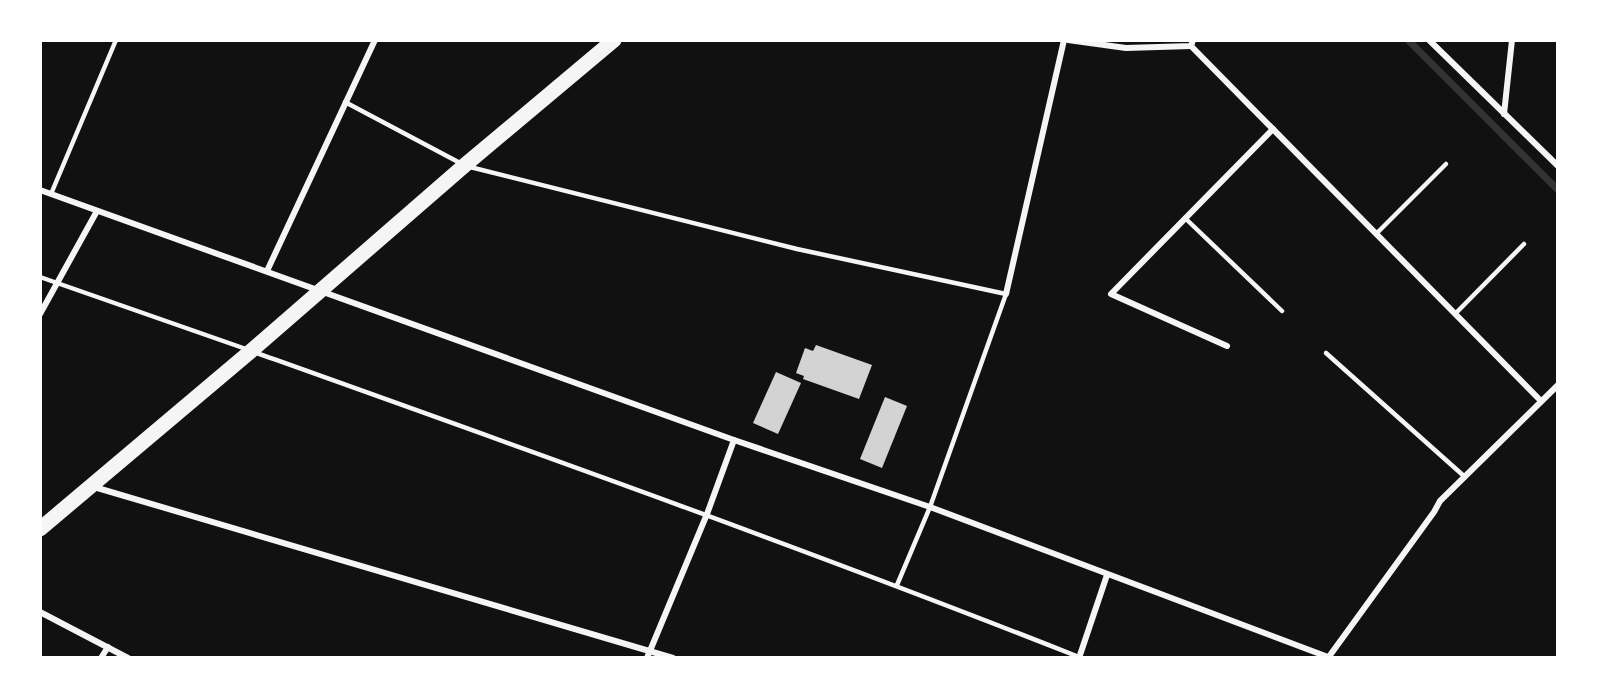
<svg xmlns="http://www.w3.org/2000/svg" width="1598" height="698" font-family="'Golos Text',sans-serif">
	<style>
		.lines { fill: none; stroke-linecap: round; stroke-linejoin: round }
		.stream { stroke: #333; stroke-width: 7 }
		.building { fill: #d3d3d3 }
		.service { stroke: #f5f5f5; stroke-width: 4.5 }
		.minor { stroke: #f5f5f5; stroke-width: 6 }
		.primary { stroke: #f5f5f5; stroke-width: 15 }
	</style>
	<rect width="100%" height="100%" fill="#111"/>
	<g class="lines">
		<path class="stream" d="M1408 40 1558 190"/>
	</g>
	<g class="building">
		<path d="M816 345 872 365 859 399 803 379 804 376 796 373 805 348 813 351Z"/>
		<path d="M776 372 801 383 778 434 753 423Z"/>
		<path d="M885 397 907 406 882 468 860 459Z"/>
	</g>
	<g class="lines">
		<g class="service">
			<path d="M345 102 462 164"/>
			<path d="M470 167 797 249 1006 294 930 507 897 585"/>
			<path d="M51 194 116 40"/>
			<path d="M1185 218 1282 311"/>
			<path d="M1376 234 1446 164"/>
			<path d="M40 277 246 349"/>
			<path d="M1455 314 1524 244"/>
			<path d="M254 352C531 451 806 549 1079 657"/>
			<path d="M1326 353 1465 477"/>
		</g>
		<g class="minor">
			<path d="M1068 40 1126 48 1191 46 1193 40"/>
			<path d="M1429 40 1558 166"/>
			<path d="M1191 46 1541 401"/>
			<path d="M1504 114 1512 40"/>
			<path d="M40 190 734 440 930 507 1328 657"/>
			<path d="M267 271 375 40"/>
			<path d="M1006 294 1064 40"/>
			<path d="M40 314 97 211"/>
			<path d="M1227 346 1111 294 1273 129"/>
			<path d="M94 487 673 658"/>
			<path d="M40 612 128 658"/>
			<path d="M101 658 108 647"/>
			<path d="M647 658 707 514 734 440"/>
			<path d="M1079 658 1107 575"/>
			<path d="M1328 658 1434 512 1440 501 1558 385"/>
		</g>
		<path class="primary" d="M40 529 251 351 465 165 614 40"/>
	</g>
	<rect width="1598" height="698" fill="none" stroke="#ffffff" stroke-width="84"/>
</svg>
